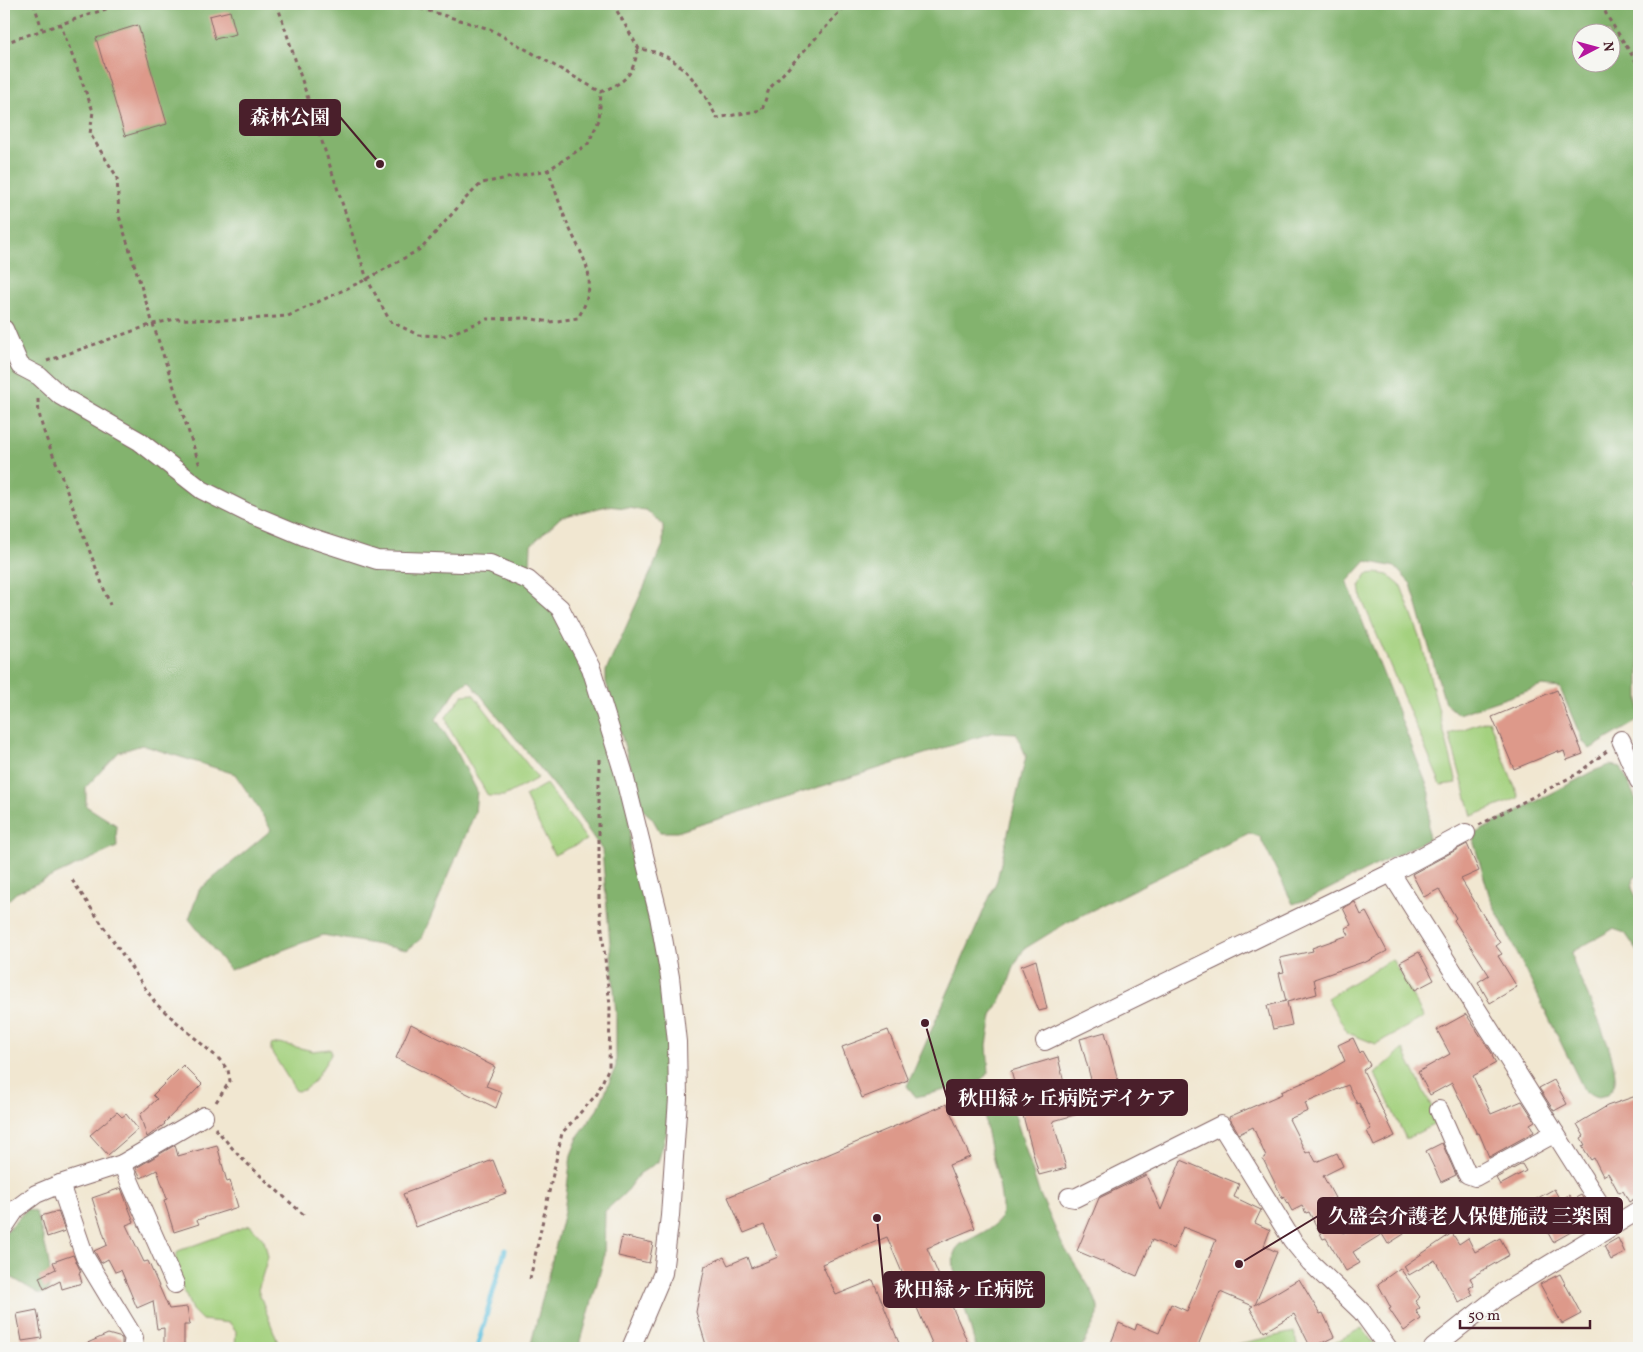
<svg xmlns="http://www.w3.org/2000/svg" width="1643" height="1352" font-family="Vollkorn,'Noto Serif JP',serif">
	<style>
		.green { fill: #a4d17f; stroke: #777855 }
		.forest { fill: #83b36e; stroke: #66694c; fill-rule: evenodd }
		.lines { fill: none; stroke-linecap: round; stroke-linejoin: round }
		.stream { stroke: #62c2e0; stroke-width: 5 }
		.building { fill: #dd998a }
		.minor-casing { stroke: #846565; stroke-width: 20 }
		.path { stroke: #846565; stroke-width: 3; stroke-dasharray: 4 4; stroke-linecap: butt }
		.minor { stroke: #fff; stroke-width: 18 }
		.leader { fill: none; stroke: #4a1f2b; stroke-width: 2 }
		.callout-dot { fill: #4a1f2b; stroke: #f6f6f2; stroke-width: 2 }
		.callout { fill: #4a1f2b; stroke: #4a1f2b; stroke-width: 2 }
		.callout-label { font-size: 20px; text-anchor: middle; font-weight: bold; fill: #fff }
	</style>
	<rect width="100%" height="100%" fill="#f6f6f2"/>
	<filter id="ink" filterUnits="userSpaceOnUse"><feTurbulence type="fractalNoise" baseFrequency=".02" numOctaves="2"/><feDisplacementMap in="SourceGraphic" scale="10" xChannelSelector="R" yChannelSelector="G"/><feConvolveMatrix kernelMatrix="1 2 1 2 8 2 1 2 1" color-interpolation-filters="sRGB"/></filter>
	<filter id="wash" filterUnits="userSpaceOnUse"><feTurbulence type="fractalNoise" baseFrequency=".0096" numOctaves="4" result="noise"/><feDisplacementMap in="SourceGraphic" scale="20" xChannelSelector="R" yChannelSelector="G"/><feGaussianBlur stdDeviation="1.12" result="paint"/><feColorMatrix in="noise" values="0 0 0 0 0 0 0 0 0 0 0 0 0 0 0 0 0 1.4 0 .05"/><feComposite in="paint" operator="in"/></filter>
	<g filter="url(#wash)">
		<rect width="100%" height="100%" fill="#f1e7d1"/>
		<g class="green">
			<path d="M1376 573 1388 575 1401 586 1420 637 1457 783 1441 785 1362 600 1360 585 1367 574Z"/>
			<path d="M473 694 538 778 504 796H488L449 728 446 717 463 695Z"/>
			<path d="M1489 720 1519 798 1472 816 1449 734Z"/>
			<path d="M546 784 587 840 554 855 525 796Z"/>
			<path d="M1392 959 1424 1017 1376 1044 1348 1033 1327 998Z"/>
			<path d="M279 1043 313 1051 330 1049 332 1053 314 1081 304 1090 296 1091 271 1051V1045Z"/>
			<path d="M1403 1049 1439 1122 1406 1139 1375 1074Z"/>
			<path d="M250 1225 264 1240 268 1257 258 1290 280 1348H235L236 1331 230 1323 202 1320 192 1310 178 1277 174 1264 178 1251Z"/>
			<path d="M1362 1328 1377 1348H1324Z"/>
			<path d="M1294 1332 1298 1348H1219Z"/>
		</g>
		<g class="forest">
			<path d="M4 4H1639V571L1629 583 1633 593 1639 600V720L1590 749 1583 742 1560 688 1542 686 1458 714 1445 703 1411 584 1395 567 1366 561 1347 582 1430 793 1428 839 1309 899 1293 904 1260 837 1249 833 1068 922 1024 949 1015 964 1006 990 992 1016 987 1045 989 1073 978 1082 916 1097 907 1086 997 880 1026 756 1016 733 994 732 677 832H660L652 818 643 810 606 682V671L663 545V525L646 510 607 506 561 517 531 545 530 567 581 668 608 737 629 815 630 849 656 943 668 1040 667 1131 658 1162 639 1174 624 1194 605 1211 604 1258 579 1348H530L564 1212 571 1155 579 1135 599 1107 616 1066V1013L602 850 575 811 469 681 457 689 436 719 458 754 477 791 475 813 422 938 407 950 323 935 230 970 189 919 199 890 271 830 259 809 235 774 142 745 119 752 86 787V806L116 825 117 847 16 893 4 904ZM1580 32H1610V62H1580Z"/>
			<path d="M1610 765 1621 767 1639 806V875L1634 878 1632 888 1639 903V953L1625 933 1613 929 1572 952 1574 964C1585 992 1618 1055 1615 1082 1614 1087 1610 1091 1607 1095L1598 1097 1585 1092 1490 898 1474 843 1476 833 1596 770Z"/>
			<path d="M997 1091 1004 1092 1012 1106 1039 1192 1062 1244 1093 1293 1098 1307V1315L1081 1348H976L954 1269C953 1259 952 1251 961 1244 970 1239 995 1228 1000 1219 1003 1212 1002 1204 1001 1197 997 1163 979 1127 987 1094Z"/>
			<path d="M27 1209 36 1212C42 1238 54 1264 48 1291L42 1294 38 1293 4 1273V1234Z"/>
		</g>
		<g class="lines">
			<path class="stream" d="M478 1348V1344L505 1250"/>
		</g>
		<g id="blocks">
			<g class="building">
				<path d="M230 11 236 34 215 39 209 16Z"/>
				<path d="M138 25 167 124 125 136 96 38Z"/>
				<path d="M1557 690 1583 754 1567 760 1564 751 1559 753 1558 751 1514 769 1492 717Z"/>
				<path d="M1467 844 1479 871 1461 879 1500 943 1496 946 1502 954 1498 956 1517 987 1490 1003 1478 982 1489 975 1454 920 1456 918 1439 889 1424 897 1412 874Z"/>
				<path d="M1355 902 1361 915 1366 912 1387 951 1364 963 1363 962 1314 979 1317 994 1287 1002 1292 1025 1273 1029 1267 1006 1286 1001 1279 973 1284 972 1280 958 1313 951 1312 948 1349 935 1345 928 1351 925 1343 908Z"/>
				<path d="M1419 952 1434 980 1415 990 1400 962Z"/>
				<path d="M1036 960 1047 1009 1039 1011 1021 966Z"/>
				<path d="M1466 1014 1493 1055 1492 1056 1496 1063 1473 1076 1491 1114 1522 1101 1535 1121 1530 1124 1534 1132 1489 1157 1479 1133 1477 1134 1452 1083 1430 1095 1418 1072 1450 1054 1437 1030Z"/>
				<path d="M411 1024 495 1067 486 1086 502 1092 496 1108 396 1058Z"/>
				<path d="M888 1030 908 1080 862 1098 842 1047Z"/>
				<path d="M1105 1032 1120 1088 1095 1094 1080 1039Z"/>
				<path d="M1353 1038 1360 1053 1362 1051 1370 1065 1363 1070 1395 1136 1374 1146 1367 1131 1371 1129 1359 1103 1357 1104 1348 1085 1305 1103 1308 1111 1289 1119 1306 1153 1310 1151 1316 1162 1337 1153 1343 1166 1323 1176 1335 1198 1326 1203 1343 1233 1386 1205 1404 1234 1388 1244 1382 1234 1353 1252 1360 1263 1346 1271 1326 1238 1323 1239 1309 1212 1306 1213 1302 1206 1292 1211 1284 1196 1283 1199 1263 1159 1266 1157 1253 1127 1239 1134 1229 1117 1282 1094 1281 1092 1321 1075 1345 1061 1338 1045Z"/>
				<path d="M1058 1057 1066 1091 1083 1088 1089 1111 1053 1121 1066 1168 1039 1175 1011 1071Z"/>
				<path d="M183 1065 202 1084 164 1123 165 1124 147 1137 140 1115 157 1099 153 1095Z"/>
				<path d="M1554 1080 1567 1104 1554 1111 1539 1088Z"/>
				<path d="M1639 1095V1196L1629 1202 1623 1191 1619 1193 1608 1173 1603 1176 1594 1158 1591 1160 1582 1146 1585 1145 1581 1138 1584 1136 1577 1124 1607 1106Z"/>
				<path d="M947 1104 970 1157 949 1165 975 1228 927 1248 970 1348H934L887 1237 822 1264 836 1295 873 1280 901 1348H707L696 1312 705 1266 724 1257 728 1265 747 1257 751 1268 778 1257 764 1225 744 1233 728 1197Z"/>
				<path d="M117 1112 122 1117 126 1114 138 1129 108 1155 90 1135Z"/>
				<path d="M1442 1143 1456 1175 1441 1182 1426 1151Z"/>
				<path d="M175 1145 178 1156 217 1145 227 1182 230 1181 238 1207 197 1220 199 1224 174 1232 164 1200 167 1199 157 1170 141 1178 136 1168Z"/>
				<path d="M493 1160 506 1193 416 1227 403 1194Z"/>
				<path d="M1181 1160 1239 1184 1234 1197 1261 1210 1255 1223 1270 1230 1264 1246 1277 1252 1255 1305 1299 1279 1320 1314 1323 1313 1334 1337 1311 1348 1294 1314 1264 1332 1250 1308 1253 1306 1220 1292 1197 1348H1109L1119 1323 1135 1330 1137 1324 1159 1333 1171 1304 1187 1311 1216 1240 1183 1227 1174 1249 1152 1240 1137 1276 1077 1251 1099 1198 1146 1175 1161 1210Z"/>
				<path d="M1522 1164 1526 1171 1500 1185 1496 1178Z"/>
				<path d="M121 1188 134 1222 126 1225 144 1262 148 1261 169 1309 187 1307 190 1325H184V1348H164V1328L157 1329 153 1301 137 1308 121 1270 115 1272 108 1259 101 1263 95 1252 94 1251 107 1245 92 1198Z"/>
				<path d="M1554 1189 1560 1200 1569 1195 1572 1200 1581 1195 1596 1218 1553 1242 1531 1202Z"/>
				<path d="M58 1211 65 1231 47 1237 41 1216Z"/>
				<path d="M1452 1233 1459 1244 1468 1238 1475 1252 1500 1238 1509 1255 1470 1278 1474 1285 1469 1288 1473 1295 1459 1303 1435 1260 1409 1275 1404 1266Z"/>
				<path d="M622 1236 653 1243 649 1263 618 1256Z"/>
				<path d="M1618 1238 1625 1253 1611 1260 1604 1246Z"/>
				<path d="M73 1255 81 1272 79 1273 82 1283 62 1289 60 1281 44 1289 39 1277 56 1269 53 1262Z"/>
				<path d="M1400 1268 1420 1297 1415 1301 1420 1308 1416 1311 1421 1319 1404 1331 1389 1309 1391 1308 1378 1284Z"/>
				<path d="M1560 1274 1581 1314 1562 1324 1540 1284Z"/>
				<path d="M37 1310 42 1338 22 1341 17 1314Z"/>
				<path d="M108 1334 122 1338V1348H76Z"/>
			</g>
		</g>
	</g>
	<g filter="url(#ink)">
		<use href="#blocks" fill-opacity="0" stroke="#846565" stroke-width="1"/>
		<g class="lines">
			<defs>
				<g id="minor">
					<path d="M4 329 20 366 39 376 61 396 139 441 202 490 246 512 306 537 377 560 490 564 528 580 560 608 591 668 623 771 659 916 670 977 677 1042 678 1098 670 1216 663 1273 631 1348"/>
					<path d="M1621 740 1639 781"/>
					<path d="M1391 873 1613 1225"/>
					<path d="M1045 1041 1391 873 1466 833"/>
					<path d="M1439 1110 1467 1174 1475 1177 1555 1133"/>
					<path d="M122 1164 175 1284"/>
					<path d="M60 1184 85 1257 134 1338 132 1348"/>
					<path d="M1069 1197 1075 1198 1221 1125 1292 1240 1310 1262 1362 1312 1388 1348"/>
					<path d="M4 1227 16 1209 36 1194 60 1184 122 1164 204 1116"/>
					<path d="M1433 1348 1504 1292 1639 1210"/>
				</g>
			</defs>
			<use href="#minor" class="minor-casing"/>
			<g class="path">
				<path d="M34 4 42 29"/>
				<path d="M277 4 367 279 390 321 418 335 445 336 487 319 527 318 550 322 578 318C601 279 584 261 568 225 560 207 555 188 548 170"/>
				<path d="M405 4 490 29 601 92C627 81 633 75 638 48"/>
				<path d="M613 4 639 49C645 50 652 51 658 53 687 64 703 91 717 118L762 110 769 89 847 4"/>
				<path d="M1602 4 1607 16 1639 66"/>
				<path d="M60 23 93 111 90 134 117 177 119 216 153 324 200 466"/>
				<path d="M4 43 121 4"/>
				<path d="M47 361 153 324 176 319 236 320 288 316 367 279 422 248 467 197 482 183 548 170 588 144 599 120 601 92"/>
				<path d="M38 399C38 426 52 450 61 475 77 519 94 562 110 605"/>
				<path d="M1479 825 1577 774 1607 751"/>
				<path d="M72 880 156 1004 219 1059 228 1070 230 1081 214 1105"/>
				<path d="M215 1128 240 1157 304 1215"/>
				<path d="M530 1279 562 1133 597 1094 609 1067 610 1006 599 901V756"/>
			</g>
			<use href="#minor" class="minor"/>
		</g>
	</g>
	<path class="leader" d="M380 164L340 117M925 1023L947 1098M1239 1264L1318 1216M877 1218L884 1289"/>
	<g class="callout-dot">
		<circle cx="380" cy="164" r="5"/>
		<circle cx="925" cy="1023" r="5"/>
		<circle cx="1239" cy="1264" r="5"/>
		<circle cx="877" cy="1218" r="5"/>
	</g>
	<g class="callout">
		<rect x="240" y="100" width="100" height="35" rx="5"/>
		<rect x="947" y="1080" width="240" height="35" rx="5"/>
		<rect x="1318" y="1198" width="304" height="35" rx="5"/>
		<rect x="884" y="1272" width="160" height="35" rx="5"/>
	</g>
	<g class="callout-label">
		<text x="290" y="124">森林公園</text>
		<text x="1067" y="1105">秋田緑ヶ丘病院デイケア</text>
		<text x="1470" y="1223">久盛会介護老人保健施設 三楽園</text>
		<text x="964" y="1296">秋田緑ヶ丘病院</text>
	</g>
	<rect width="1643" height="1352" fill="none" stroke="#f6f6f2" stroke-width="20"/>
	<g transform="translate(1596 48) rotate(84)"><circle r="24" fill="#f6f6f2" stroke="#b1a0a2"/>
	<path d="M0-4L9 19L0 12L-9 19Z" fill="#b5179e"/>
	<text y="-8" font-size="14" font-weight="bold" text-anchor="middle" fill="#4a1f2b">N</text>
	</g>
	<path d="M1460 1320v8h130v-8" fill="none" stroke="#4a1f2b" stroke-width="2.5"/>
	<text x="1468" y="1320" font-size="15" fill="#4a1f2b" stroke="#f6f6f2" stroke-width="4" paint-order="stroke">50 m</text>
</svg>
